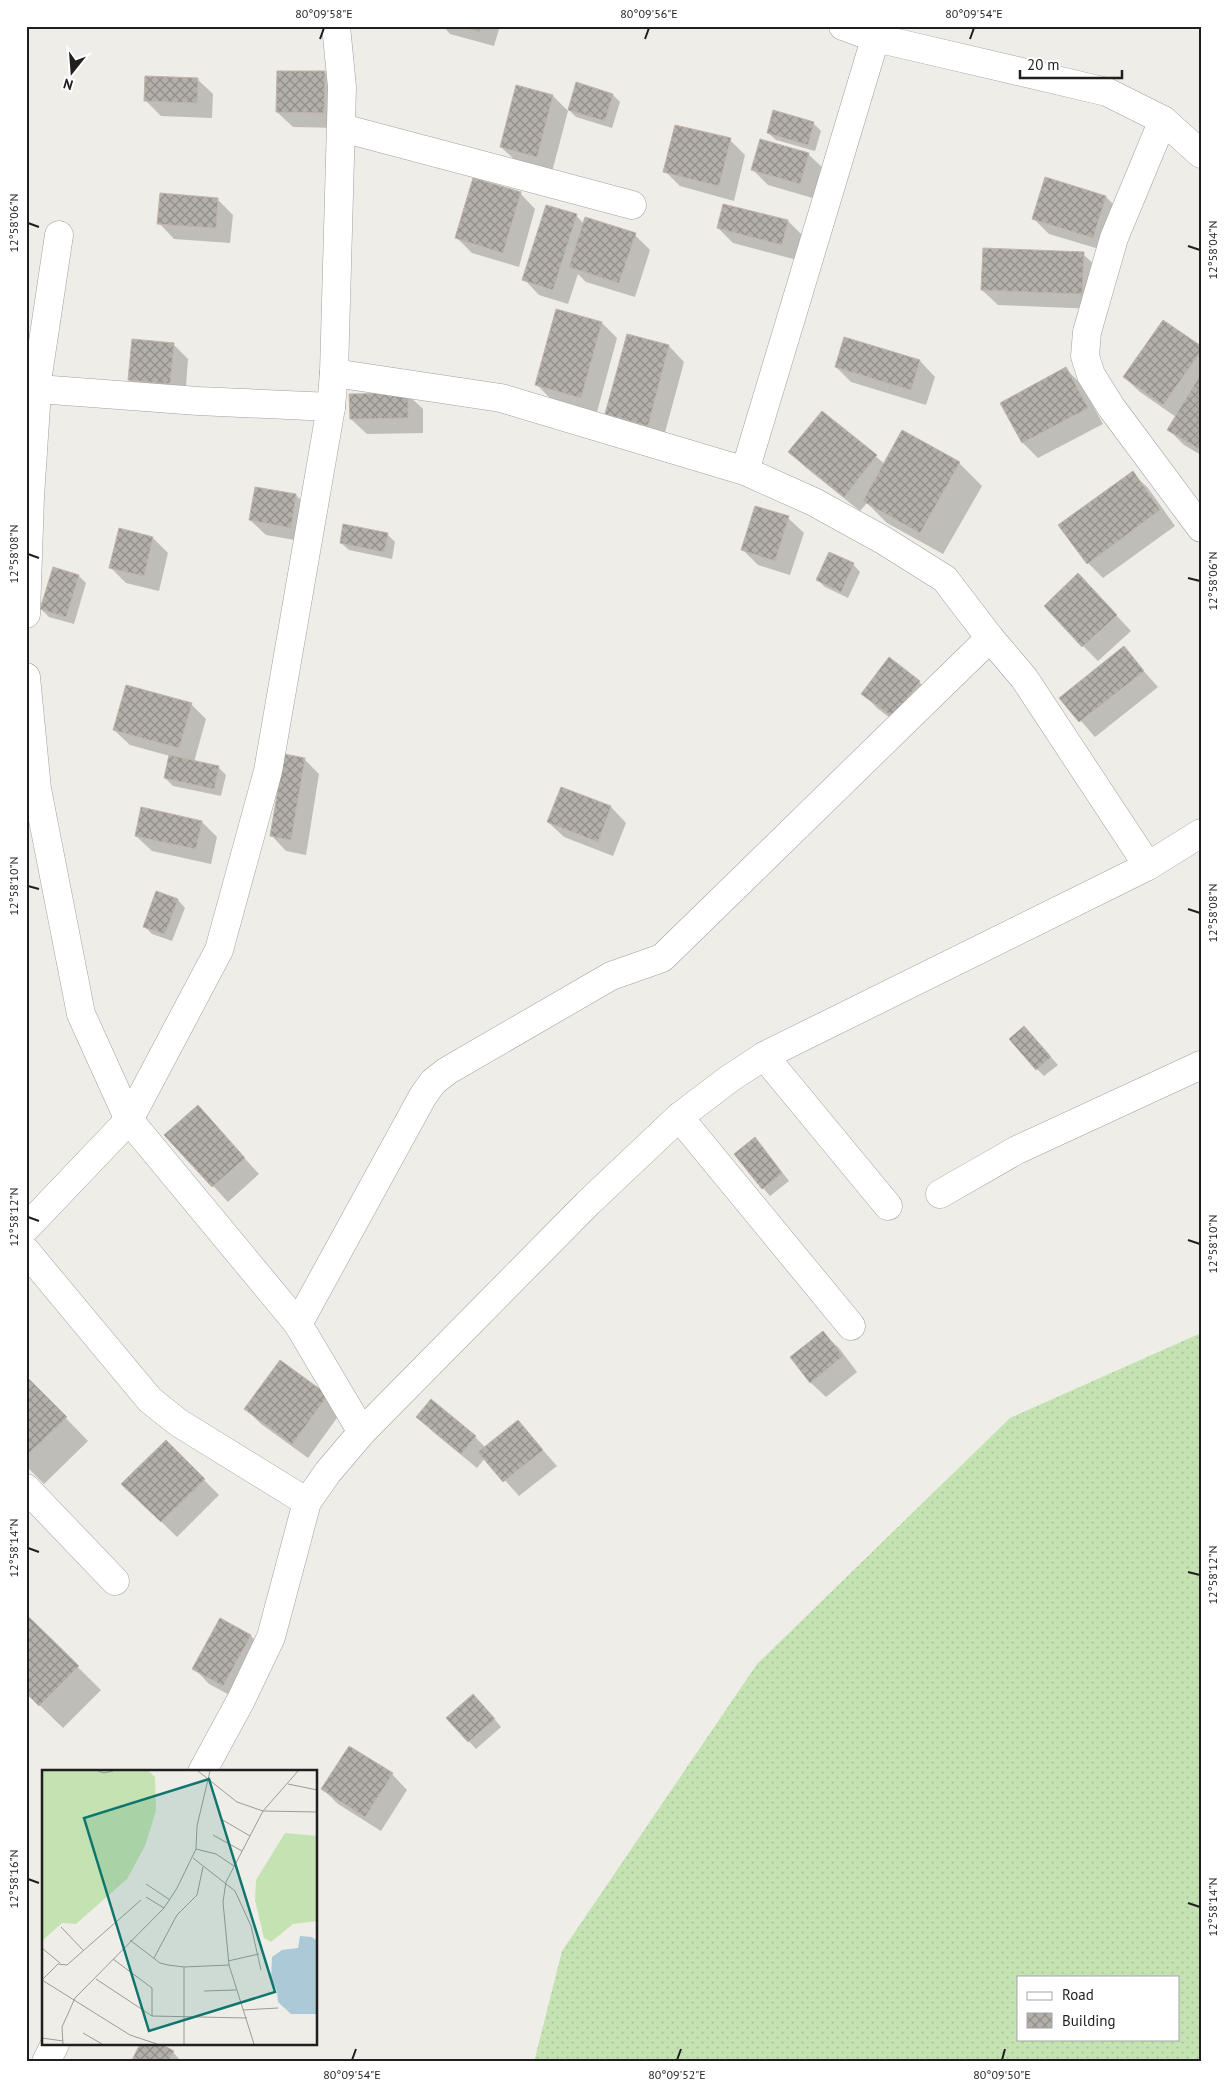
<svg xmlns="http://www.w3.org/2000/svg" width="1227" height="2088" font-family="'PT Sans',sans-serif">
	<style>
		.grass { fill: url(#grass-dots); fill-rule: evenodd }
		.shadow { fill: #0003 }
		.building { fill: url(#building-cross-hatch); stroke: #bfb5aa }
		.lines { fill: none; stroke-linecap: round; stroke-linejoin: round }
		.minor-casing { stroke: #a0a0a0; stroke-width: 29 }
		.minor { stroke: #fff; stroke-width: 28 }
		.ticks { fill: none; stroke: #1f1f1f; stroke-width: 2 }
		.inset-road { fill: none; stroke: #9c9b97; stroke-width: 1 }
		.view { fill: #0f766e; fill-opacity: 0.15; stroke: #0f766e; stroke-width: 2.5 }
		.inset-edge { fill: none; stroke: #1f1f1f; stroke-width: 2.5 }
		.neatline { fill: none; stroke: #1f1f1f; stroke-width: 2 }
		.ticks-label { font-size: 12px; text-anchor: middle; fill: #1f1f1f }
	</style>
	<defs>
		<pattern id="grass-dots" width="8" height="8" patternUnits="userSpaceOnUse" patternTransform="scale(1.25)"><rect width="8" height="8" fill="#c5e3b2"/><path d="M2 2h.1M6 6h.1" fill="none" stroke="#a9c299" stroke-width="1.8" stroke-linecap="round"/></pattern>
		<pattern id="building-cross-hatch" width="8" height="8" patternUnits="userSpaceOnUse" patternTransform="scale(1.25)"><rect width="8" height="8" fill="#b4afa9"/><path d="M0 0l8 8M0 8l8-8" fill="none" stroke="#928e89"/></pattern>
	</defs>
	<rect width="100%" height="100%" fill="#efede7"/>
	<path class="grass" d="M1201 1333V2062H534L562 1951 757 1664 1010 1418ZM1018 1977H1178V2039H1018Z"/>
	<g class="shadow">
		<path d="M443 26H500L494 46 450 34Z"/>
		<path d="M325 72 340 88 339 128 293 127 277 112Z"/>
		<path d="M197 79 213 94 212 118 161 116 146 101Z"/>
		<path d="M577 84 613 95 620 102 612 128 576 117 569 110Z"/>
		<path d="M517 87 553 96 568 111 552 172 517 162 501 147Z"/>
		<path d="M813 123 821 131 815 151 776 140 768 133Z"/>
		<path d="M730 140 745 155 734 201 680 186 665 171Z"/>
		<path d="M808 154 824 169 816 199 768 185 753 170Z"/>
		<path d="M520 193 535 209 519 267 472 253 457 238Z"/>
		<path d="M1106 197 1121 212 1109 252 1049 234 1034 219Z"/>
		<path d="M217 199 233 215 230 243 174 239 159 223Z"/>
		<path d="M576 215 584 224 635 235 650 250 635 297 586 282 578 274 568 304 539 295 524 279Z"/>
		<path d="M788 221 803 236 797 260 733 243 718 228Z"/>
		<path d="M1083 254 1099 269 1097 309 998 305 982 290Z"/>
		<path d="M602 323 617 338 597 412 552 400 537 385Z"/>
		<path d="M628 335 669 346 684 362 663 440 622 429 606 414Z"/>
		<path d="M845 339 920 361 935 377 926 405 851 382 836 367Z"/>
		<path d="M173 344 188 359 185 399 144 395 129 379Z"/>
		<path d="M1201 348V455L1184 445 1169 430 1176 417 1140 392 1124 377Z"/>
		<path d="M1066 369 1081 384 1103 424 1038 458 1023 443 1001 403Z"/>
		<path d="M407 394 423 409V433L367 434 351 419Z"/>
		<path d="M822 413 885 464 959 463 982 486 943 554 887 523 867 503 860 511 805 467 790 452Z"/>
		<path d="M1132 473 1148 488 1175 526 1103 578 1088 563Z"/>
		<path d="M296 495 311 511 306 542 266 535 250 520Z"/>
		<path d="M788 518 804 533 790 575 758 565 743 550Z"/>
		<path d="M344 526 388 535 395 542 392 559 349 550 341 543Z"/>
		<path d="M153 538 168 553 159 591 126 583 111 568Z"/>
		<path d="M853 564 860 572 848 598 825 587 818 580Z"/>
		<path d="M79 576 86 583 74 624 49 617 41 609Z"/>
		<path d="M1093 590 1131 631 1098 661 1083 646Z"/>
		<path d="M1123 648 1158 687 1095 737 1061 698Z"/>
		<path d="M919 682 934 697 908 731 878 709 863 694Z"/>
		<path d="M191 704 206 719 194 762 218 767 226 775 221 796 173 786 165 778 170 756 130 745 114 730Z"/>
		<path d="M304 759 319 774 306 855 286 851 271 835Z"/>
		<path d="M561 788 611 807 626 823 613 856 564 837 548 822Z"/>
		<path d="M202 822 217 837 211 864 152 851 136 836Z"/>
		<path d="M157 892 178 900 185 908 172 941 152 934 144 926Z"/>
		<path d="M1031 1035 1058 1065 1044 1076 1037 1069Z"/>
		<path d="M198 1107 259 1174 228 1202 166 1135Z"/>
		<path d="M762 1146 789 1181 770 1196 763 1188Z"/>
		<path d="M823 1333 839 1348 857 1372 826 1397 810 1382Z"/>
		<path d="M280 1362 342 1411 308 1458 261 1424 246 1409Z"/>
		<path d="M26 1377 88 1441 44 1484 26 1466Z"/>
		<path d="M418 1417 475 1437 486 1448 518 1422 557 1466 519 1496 485 1458 477 1468 433 1432Z"/>
		<path d="M166 1442 219 1495 177 1537 138 1499Z"/>
		<path d="M26 1616 101 1690 63 1728 26 1692Z"/>
		<path d="M221 1620 251 1636 266 1652 239 1700 209 1684 194 1668Z"/>
		<path d="M481 1703 501 1727 476 1749 448 1718Z"/>
		<path d="M350 1748 392 1774 407 1790 381 1831 338 1804 323 1789Z"/>
		<path d="M173 2052 180 2060 179 2062H135Z"/>
	</g>
	<g class="building">
		<path d="M460 26H481L479 32Z"/>
		<path d="M277 71H325L324 113 276 112Z"/>
		<path d="M145 76 198 78 197 103 144 101Z"/>
		<path d="M576 82 613 94 605 121 568 110Z"/>
		<path d="M516 85 553 95 537 157 500 147Z"/>
		<path d="M773 110 814 122 808 145 767 133Z"/>
		<path d="M675 125 731 138 719 186 663 172Z"/>
		<path d="M760 139 809 153 800 184 751 170Z"/>
		<path d="M1045 177 1106 196 1093 238 1032 219Z"/>
		<path d="M473 178 521 192 503 253 455 238Z"/>
		<path d="M160 193 218 198 216 228 157 224Z"/>
		<path d="M723 204 788 220 782 245 717 228Z"/>
		<path d="M546 205 577 214 553 290 522 280Z"/>
		<path d="M585 217 636 233 619 283 569 267Z"/>
		<path d="M983 248 1084 252 1082 294 981 290Z"/>
		<path d="M556 309 602 322 581 398 535 385Z"/>
		<path d="M1163 320 1201 346V351L1163 405 1123 377Z"/>
		<path d="M627 334 669 345 648 426 605 414Z"/>
		<path d="M844 337 920 360 911 390 835 367Z"/>
		<path d="M132 339 174 343 170 384 128 380Z"/>
		<path d="M1066 367 1088 408 1022 443 1000 403Z"/>
		<path d="M1201 374V450L1167 430Z"/>
		<path d="M408 393V418L350 419 349 394Z"/>
		<path d="M822 411 877 455 844 497 788 452Z"/>
		<path d="M902 430 960 462 920 533 863 501Z"/>
		<path d="M1133 471 1160 510 1087 564 1058 525Z"/>
		<path d="M255 487 296 494 291 528 249 520Z"/>
		<path d="M755 506 789 516 775 561 741 550Z"/>
		<path d="M343 524 388 533 384 552 340 543Z"/>
		<path d="M119 528 153 537 144 576 109 568Z"/>
		<path d="M829 552 854 563 841 592 816 580Z"/>
		<path d="M53 567 79 575 66 617 40 609Z"/>
		<path d="M1078 573 1117 615 1082 647 1044 606Z"/>
		<path d="M1124 646 1144 671 1079 722 1059 698Z"/>
		<path d="M889 657 920 681 893 717 861 694Z"/>
		<path d="M126 685 192 703 179 748 113 730Z"/>
		<path d="M284 754 305 758 291 840 270 836Z"/>
		<path d="M169 755 219 766 214 789 164 778Z"/>
		<path d="M561 787 611 806 598 842 547 822Z"/>
		<path d="M141 807 202 821 196 849 135 836Z"/>
		<path d="M156 891 178 899 165 934 143 927Z"/>
		<path d="M1024 1026 1051 1057 1036 1070 1009 1039Z"/>
		<path d="M198 1105 245 1158 212 1187 164 1135Z"/>
		<path d="M755 1137 782 1173 762 1189 734 1154Z"/>
		<path d="M823 1331 843 1356 810 1383 790 1357Z"/>
		<path d="M280 1360 328 1395 292 1444 244 1409Z"/>
		<path d="M26 1376 67 1417 26 1456Z"/>
		<path d="M431 1399 476 1436 461 1454 416 1417Z"/>
		<path d="M518 1420 543 1450 503 1482 478 1452Z"/>
		<path d="M166 1440 205 1479 161 1522 121 1484Z"/>
		<path d="M26 1614 79 1666 39 1706 26 1693Z"/>
		<path d="M220 1618 251 1635 223 1686 192 1669Z"/>
		<path d="M473 1694 495 1719 468 1742 446 1718Z"/>
		<path d="M349 1746 393 1773 365 1817 321 1789Z"/>
		<path d="M140 2044H161L174 2051 168 2062H135L132 2060Z"/>
	</g>
	<g class="lines">
		<defs>
			<g id="minor">
				<path d="M843 26 876 38 1107 92 1163 120 1201 154"/>
				<path d="M1163 120 1114 238 1087 332 1085 356 1091 375 1111 407 1201 528"/>
				<path d="M342 128 632 205"/>
				<path d="M334 373 501 398 745 471 814 502 883 540 945 579 990 638 1024 678 1148 866"/>
				<path d="M38 389 198 401 331 407"/>
				<path d="M745 471 879 26"/>
				<path d="M26 614 30 497 38 375 59 235"/>
				<path d="M26 677 37 789 81 1014 129 1120 298 1324 362 1432"/>
				<path d="M764 1056 888 1206"/>
				<path d="M679 1117 851 1326"/>
				<path d="M940 1194 1017 1150 1201 1065"/>
				<path d="M26 1228 129 1120 219 950 268 771 331 407 334 373 342 87 336 26"/>
				<path d="M26 1251 150 1400 179 1423 307 1502"/>
				<path d="M298 1324 423 1096 433 1082 447 1071 611 976 662 958 990 638"/>
				<path d="M26 1488 115 1581"/>
				<path d="M202 1772 241 1700 271 1637 307 1502 328 1472 362 1432 588 1203 679 1117 729 1079 764 1056 1148 866 1201 833"/>
				<path d="M46 2062 55 2044"/>
			</g>
		</defs>
		<use href="#minor" class="minor-casing"/>
		<use href="#minor" class="minor"/>
	</g>
	<path class="ticks" d="M320 39 324 28M645 39 649 28M970 39 974 28M28 223 39 227M1188 246 1200 250M28 554 39 558M1188 578 1200 581M28 886 39 889M1188 909 1200 913M28 1217 39 1221M1188 1240 1200 1244M28 1548 39 1552M1188 1572 1200 1575M28 1879 39 1883M1188 1903 1200 1907M352 2060 356 2049M677 2060 681 2049M1002 2060 1005 2049"/>
	<g transform="translate(42 1770)">
		<rect width="275" height="275" fill="#efede7"/>
		<path d="M0 1H107L113 7 114 41 103 76 85 109 34 154 20 153 0 171ZM243 63 275 66V151L251 154 229 172 222 168 213 130 214 110Z" fill="#c5e3b2"/>
		<path d="M258 166 270 167 275 171V244H249L236 232 235 221 229 208 230 187 240 180 256 178Z" fill="#acc9d7"/>
		<path class="inset-road" d="M56 1 62 3 71 1M156 1 195 32 221 41 275 42M246 14 275 20M179 49 208 66M171 65 200 81M154 79 174 84 192 96M151 88 193 121 209 156 219 200M104 114 128 130M104 127 122 138M99 130 25 195 16 194 0 210 88 265 115 274M19 157 41 180M88 170 118 193 126 195 142 197 187 195M0 178 18 193M112 188 135 145 155 125 161 97M71 189 110 218V246M186 191 217 184M142 197V274M54 209 110 246 205 248M162 221 194 220M201 240 236 238M41 263 60 274M0 268 21 271M21 274 20 257 33 228 122 138 135 118 154 79 155 56 168 1M212 274 187 195 181 132 184 112 221 41 256 1"/>
		<path class="view" d="M167 9 233 222 107 261 42 48Z"/>
		<rect width="275" height="275" class="inset-edge"/>
	</g>
	<rect width="1227" height="2088" fill="none" stroke="#ffffff" stroke-width="55"/>
	<rect x="1017" y="1976" width="162" height="65" fill="#ffffff" stroke="#a5a5a5"/>
	<rect x="1027" y="1992" width="25" height="8" fill="#ffffff" stroke="#a5a5a5"/>
	<text x="1062" y="2000" font-size="15" fill="#1f1f1f">Road</text>
	<rect x="1027" y="2013" width="25" height="15" fill="url(#building-cross-hatch)" stroke="#a5a5a5"/>
	<text x="1062" y="2026" font-size="15" fill="#1f1f1f">Building</text>
	<g transform="translate(72 72) rotate(197)" stroke="#ffffff" stroke-width="4" paint-order="stroke">
	<path d="M0-4L9 19L0 12L-9 19Z" fill="#1f1f1f"/>
	<text y="-8" font-size="14" font-weight="bold" text-anchor="middle" fill="#1f1f1f">N</text>
	</g>
	<path d="M1020 70v8h102v-8" fill="none" stroke="#1f1f1f" stroke-width="2.5"/>
	<text x="1027" y="70" font-size="15" fill="#1f1f1f" stroke="#ffffff" stroke-width="4" paint-order="stroke">20 m</text>
	<rect x="28" y="28" width="1172" height="2032" class="neatline"/>
	<g class="ticks-label">
		<text x="324" y="18">80°09'58"E</text>
		<text x="649" y="18">80°09'56"E</text>
		<text x="974" y="18">80°09'54"E</text>
		<text transform="translate(14 223) rotate(-90)" y="4">12°58'06"N</text>
		<text transform="translate(1213 250) rotate(-90)" y="4">12°58'04"N</text>
		<text transform="translate(14 554) rotate(-90)" y="4">12°58'08"N</text>
		<text transform="translate(1213 581) rotate(-90)" y="4">12°58'06"N</text>
		<text transform="translate(14 886) rotate(-90)" y="4">12°58'10"N</text>
		<text transform="translate(1213 913) rotate(-90)" y="4">12°58'08"N</text>
		<text transform="translate(14 1217) rotate(-90)" y="4">12°58'12"N</text>
		<text transform="translate(1213 1244) rotate(-90)" y="4">12°58'10"N</text>
		<text transform="translate(14 1548) rotate(-90)" y="4">12°58'14"N</text>
		<text transform="translate(1213 1575) rotate(-90)" y="4">12°58'12"N</text>
		<text transform="translate(14 1879) rotate(-90)" y="4">12°58'16"N</text>
		<text transform="translate(1213 1907) rotate(-90)" y="4">12°58'14"N</text>
		<text x="352" y="2079">80°09'54"E</text>
		<text x="677" y="2079">80°09'52"E</text>
		<text x="1002" y="2079">80°09'50"E</text>
	</g>
</svg>
